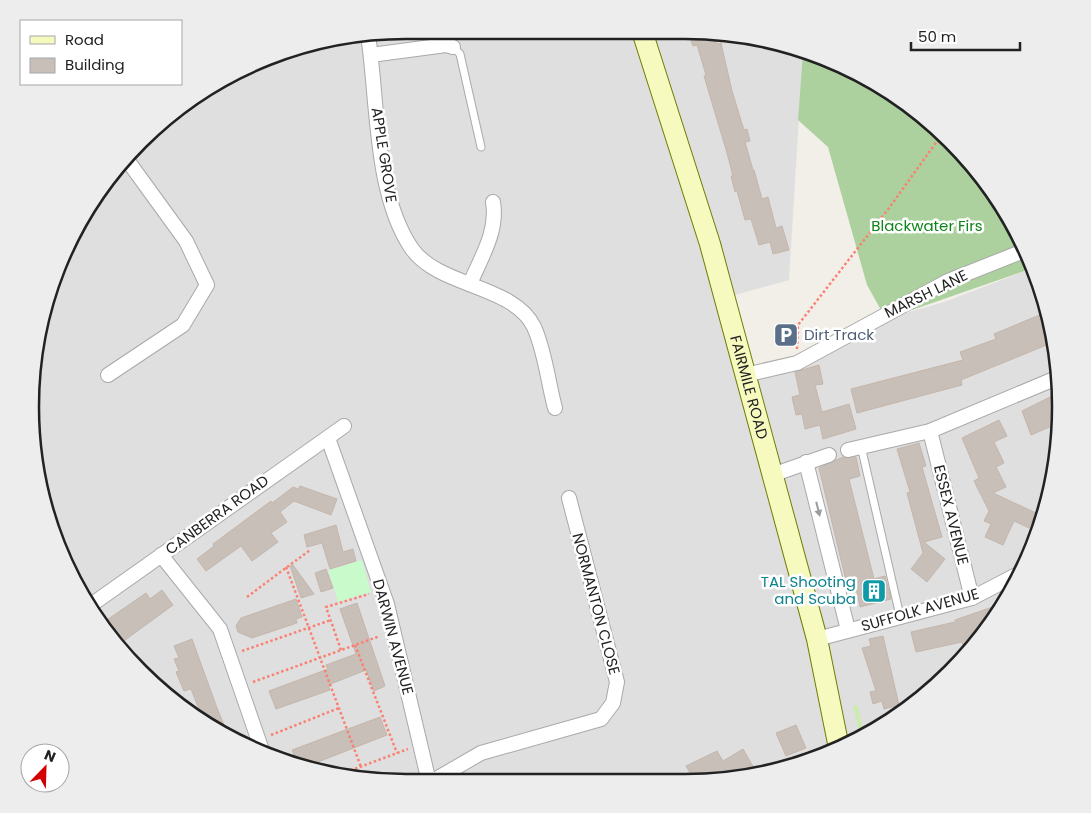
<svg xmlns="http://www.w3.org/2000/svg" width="1091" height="813" font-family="Poppins,sans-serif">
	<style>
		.residential { fill: #e0dfdf }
		.grass { fill: #cdebb0 }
		.forest { fill: #add19e }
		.park { fill: #c8facc }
		.building { fill: #c7bfb8; stroke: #c4b6ab }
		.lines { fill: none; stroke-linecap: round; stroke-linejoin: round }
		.lane-casing { stroke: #a9a9a9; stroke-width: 9 }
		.street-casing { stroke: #a9a9a9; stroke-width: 16 }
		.secondary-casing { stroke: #707d05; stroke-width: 22 }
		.path { stroke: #fa8072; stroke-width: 2.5; stroke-dasharray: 2.5 2.5; stroke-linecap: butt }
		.lane { stroke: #fff; stroke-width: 7 }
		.street { stroke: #fff; stroke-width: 14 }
		.secondary { stroke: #f7fabf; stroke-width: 20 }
		.oneway { fill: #9c9c9c }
		.labels { text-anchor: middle; stroke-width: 5; stroke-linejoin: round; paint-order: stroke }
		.street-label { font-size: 15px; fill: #222; stroke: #fff }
		.park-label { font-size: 15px; fill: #0c8416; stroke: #fff }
		.service-label { font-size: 15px; fill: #4e5e75; stroke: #fff; text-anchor: start }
		.culture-label { font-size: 15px; fill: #0d838f; stroke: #fff; text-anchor: end }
		.rim { fill: none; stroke: #222; stroke-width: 2.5 }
	</style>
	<rect width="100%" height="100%" fill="#f2efe9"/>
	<path class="residential" d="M407 30 709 31 782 43 803 52 789 280 724 298 745 375 797 363 864 325 944 302 1033 268 1048 309 1060 382 1058 456 1041 528 1010 595 967 655 913 705 828 754 734 780 382 782 286 763 219 733 158 690 108 635 50 528 31 431 37 333 69 240 124 158 218 81 309 43Z"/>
	<path class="grass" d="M858 705 863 730 882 723 860 736 853 706Z"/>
	<path class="forest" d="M803 52 893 93 983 178 1022 240 1033 268 886 319 867 285 828 147 798 120Z"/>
	<path class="park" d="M362 560 371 592 338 602 328 570Z"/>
	<g class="building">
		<path d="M688 31H713L717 44 721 43 732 91 744 130 747 129 750 141 745 142 753 170H754L762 199 768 197 776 228 782 226 789 250 773 254 770 242 759 245 751 219 745 220 737 191 735 192 731 176H733L727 153 704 76 706 75 697 45 693 46Z"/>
		<path d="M1049 311 1054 342 961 380 962 385 857 413 851 389 963 360 960 352 996 339 994 334Z"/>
		<path d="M819 365 823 384 815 385 822 412 849 404 856 429 823 439 820 425 805 429 802 414 796 415 792 397 800 395 795 372Z"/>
		<path d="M1060 392 1059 423 1031 435 1022 411Z"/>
		<path d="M999 420 1007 436 994 442 1004 463 996 467 1006 487 993 493 1036 513 1029 528 1014 521 1003 545 985 537 991 524 984 521 989 511 974 481 979 478 962 438Z"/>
		<path d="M919 443 926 466 922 467 942 537 924 542 945 559 927 582 911 569 923 553 907 493 910 492 897 449Z"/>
		<path d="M843 457H856L860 476 849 479 874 579 885 576 891 599 860 607 855 583 847 585 819 468Z"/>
		<path d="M300 486 337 499 331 515 294 501 280 512 287 522 271 533 278 542 252 561 241 546 206 571 197 559 214 546 213 544 271 501 272 503 293 487 298 489Z"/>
		<path d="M336 525 343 552 353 549 356 561 330 569 322 543 307 547 304 535Z"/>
		<path d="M293 565 314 594 301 598 290 566Z"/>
		<path d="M326 569 333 588 321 592 315 573Z"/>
		<path d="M162 590 173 605 117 646 108 635 101 624 146 593 150 599Z"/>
		<path d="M296 599 302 617 296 619 297 623 252 638 238 632 236 626 241 618Z"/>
		<path d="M357 603 385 686 374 691 366 670 328 685 330 690 276 709 269 691 328 669 326 665 356 654 340 609Z"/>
		<path d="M1004 603 978 641 963 645 962 642 916 652 911 632 955 622V620Z"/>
		<path d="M883 636 899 705 884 709 882 701 873 704 870 692 876 691 862 648 871 646 869 639Z"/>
		<path d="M192 639 217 708 229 737 204 722 191 689 184 691 176 672 179 671 174 659 179 658 174 646Z"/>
		<path d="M380 717 387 735 305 767 298 765 292 750Z"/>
		<path d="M796 725 806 748 786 756 776 733Z"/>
		<path d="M743 749 754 768 733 780H694L686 766 717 751 723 761Z"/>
	</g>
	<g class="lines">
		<defs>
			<g id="lane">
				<path d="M453 47 460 54 481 147"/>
				<path d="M861 446 900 616"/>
			</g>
			<g id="street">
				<path d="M368 35C378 100 374 194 412 249 439 287 514 285 534 327 545 351 548 382 555 408"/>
				<path d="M371 55 446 45 453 47"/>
				<path d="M470 284C481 257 498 232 493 202"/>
				<path d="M108 375 183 325 207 285 186 241 125 157"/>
				<path d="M745 375 797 363 948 281 1026 250"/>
				<path d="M930 431 972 598"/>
				<path d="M328 438 387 604 429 782"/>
				<path d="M848 450 930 431 1059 377"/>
				<path d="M806 462 848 630"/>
				<path d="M772 475 829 455"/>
				<path d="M161 555 220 629 263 753"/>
				<path d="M91 605 344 426"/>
				<path d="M817 639 972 598 1020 573"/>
				<path d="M431 782 481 753 601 719 613 703 617 682 569 498"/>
			</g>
			<g id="secondary">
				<path id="s1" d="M642 31 710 244 817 639 839 748"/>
			</g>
		</defs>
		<use href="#lane" class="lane-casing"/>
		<use href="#street" class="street-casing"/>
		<use href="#secondary" class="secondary-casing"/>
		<g class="path">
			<path d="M797 349 798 325 889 208 940 137"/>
			<path d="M286 567 361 767"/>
			<path d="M247 597 310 550"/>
			<path d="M355 645 397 753"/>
			<path d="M341 650 326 607 369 594"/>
			<path d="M242 651 331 620"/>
			<path d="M253 682 380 636"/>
			<path d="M271 735 339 708"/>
			<path d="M341 774 408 749"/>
		</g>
		<use href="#lane" class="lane"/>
		<use href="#street" class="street"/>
		<use href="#secondary" class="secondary"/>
	</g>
	<defs><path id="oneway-solid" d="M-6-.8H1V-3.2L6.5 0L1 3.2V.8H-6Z" transform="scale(1.25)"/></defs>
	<use class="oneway" href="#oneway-solid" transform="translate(818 509) rotate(76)"/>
	<defs>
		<symbol id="parking-square" viewBox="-11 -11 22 22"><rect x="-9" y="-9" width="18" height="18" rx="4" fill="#5c6f8a" stroke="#fff"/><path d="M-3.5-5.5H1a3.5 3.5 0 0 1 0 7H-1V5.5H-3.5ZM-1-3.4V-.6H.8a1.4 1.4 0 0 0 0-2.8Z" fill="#fff"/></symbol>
		<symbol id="building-square" viewBox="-11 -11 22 22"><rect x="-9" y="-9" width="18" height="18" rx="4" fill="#0f9aa8" stroke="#fff"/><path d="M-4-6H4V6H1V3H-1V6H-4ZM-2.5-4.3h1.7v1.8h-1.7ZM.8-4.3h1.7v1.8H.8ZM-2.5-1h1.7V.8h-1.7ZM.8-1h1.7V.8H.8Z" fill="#fff"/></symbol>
	</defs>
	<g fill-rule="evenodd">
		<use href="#parking-square" x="772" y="321" width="28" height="28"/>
		<use href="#building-square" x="860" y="577" width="28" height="28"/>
	</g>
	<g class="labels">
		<g class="street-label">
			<text transform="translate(384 155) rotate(81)" y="5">APPLE GROVE</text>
			<text transform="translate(926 294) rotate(-26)" y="5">MARSH LANE</text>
			<text dy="5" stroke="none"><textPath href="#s1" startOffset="372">FAIRMILE ROAD</textPath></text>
			<text transform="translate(217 515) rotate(-36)" y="5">CANBERRA ROAD</text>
			<text transform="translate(951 515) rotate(76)" y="5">ESSEX AVENUE</text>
			<text transform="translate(596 604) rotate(75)" y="5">NORMANTON CLOSE</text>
			<text transform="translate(920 610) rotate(-16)" y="5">SUFFOLK AVENUE</text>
			<text transform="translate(393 637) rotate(75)" y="5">DARWIN AVENUE</text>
		</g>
		<g class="park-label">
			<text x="927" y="231">Blackwater Firs</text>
		</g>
		<g class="service-label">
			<text x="804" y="340">Dirt Track</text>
		</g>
		<g class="culture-label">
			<text x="856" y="587">TAL Shooting<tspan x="856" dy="17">and Scuba</tspan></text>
		</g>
	</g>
	<path d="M0 0H1091V813H0ZM406 39H685A367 367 0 0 1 1052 406V407A367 367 0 0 1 685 774H406A367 367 0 0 1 39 407V406A367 367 0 0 1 406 39Z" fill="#ededed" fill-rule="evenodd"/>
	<path class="rim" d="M406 39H685A367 367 0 0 1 1052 406V407A367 367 0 0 1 685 774H406A367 367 0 0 1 39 407V406A367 367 0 0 1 406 39Z"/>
	<rect x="20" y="20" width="162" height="65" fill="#ffffff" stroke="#a7a7a7"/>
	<rect x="30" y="36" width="25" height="8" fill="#f7fabf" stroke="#a7a7a7"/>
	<text x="65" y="45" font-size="15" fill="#222222">Road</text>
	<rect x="30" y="58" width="25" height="15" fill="#c7bfb8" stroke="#a7a7a7"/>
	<text x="65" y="70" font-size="15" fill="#222222">Building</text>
	<g transform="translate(45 768) rotate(23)"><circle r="24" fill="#ffffff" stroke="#a7a7a7"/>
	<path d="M0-4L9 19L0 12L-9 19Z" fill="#d40000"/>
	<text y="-8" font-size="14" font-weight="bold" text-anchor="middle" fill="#222222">N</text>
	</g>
	<path d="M911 42v8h109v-8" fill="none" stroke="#222222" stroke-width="2.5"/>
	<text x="918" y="42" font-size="15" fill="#222222" stroke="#ffffff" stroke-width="4" paint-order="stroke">50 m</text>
</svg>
